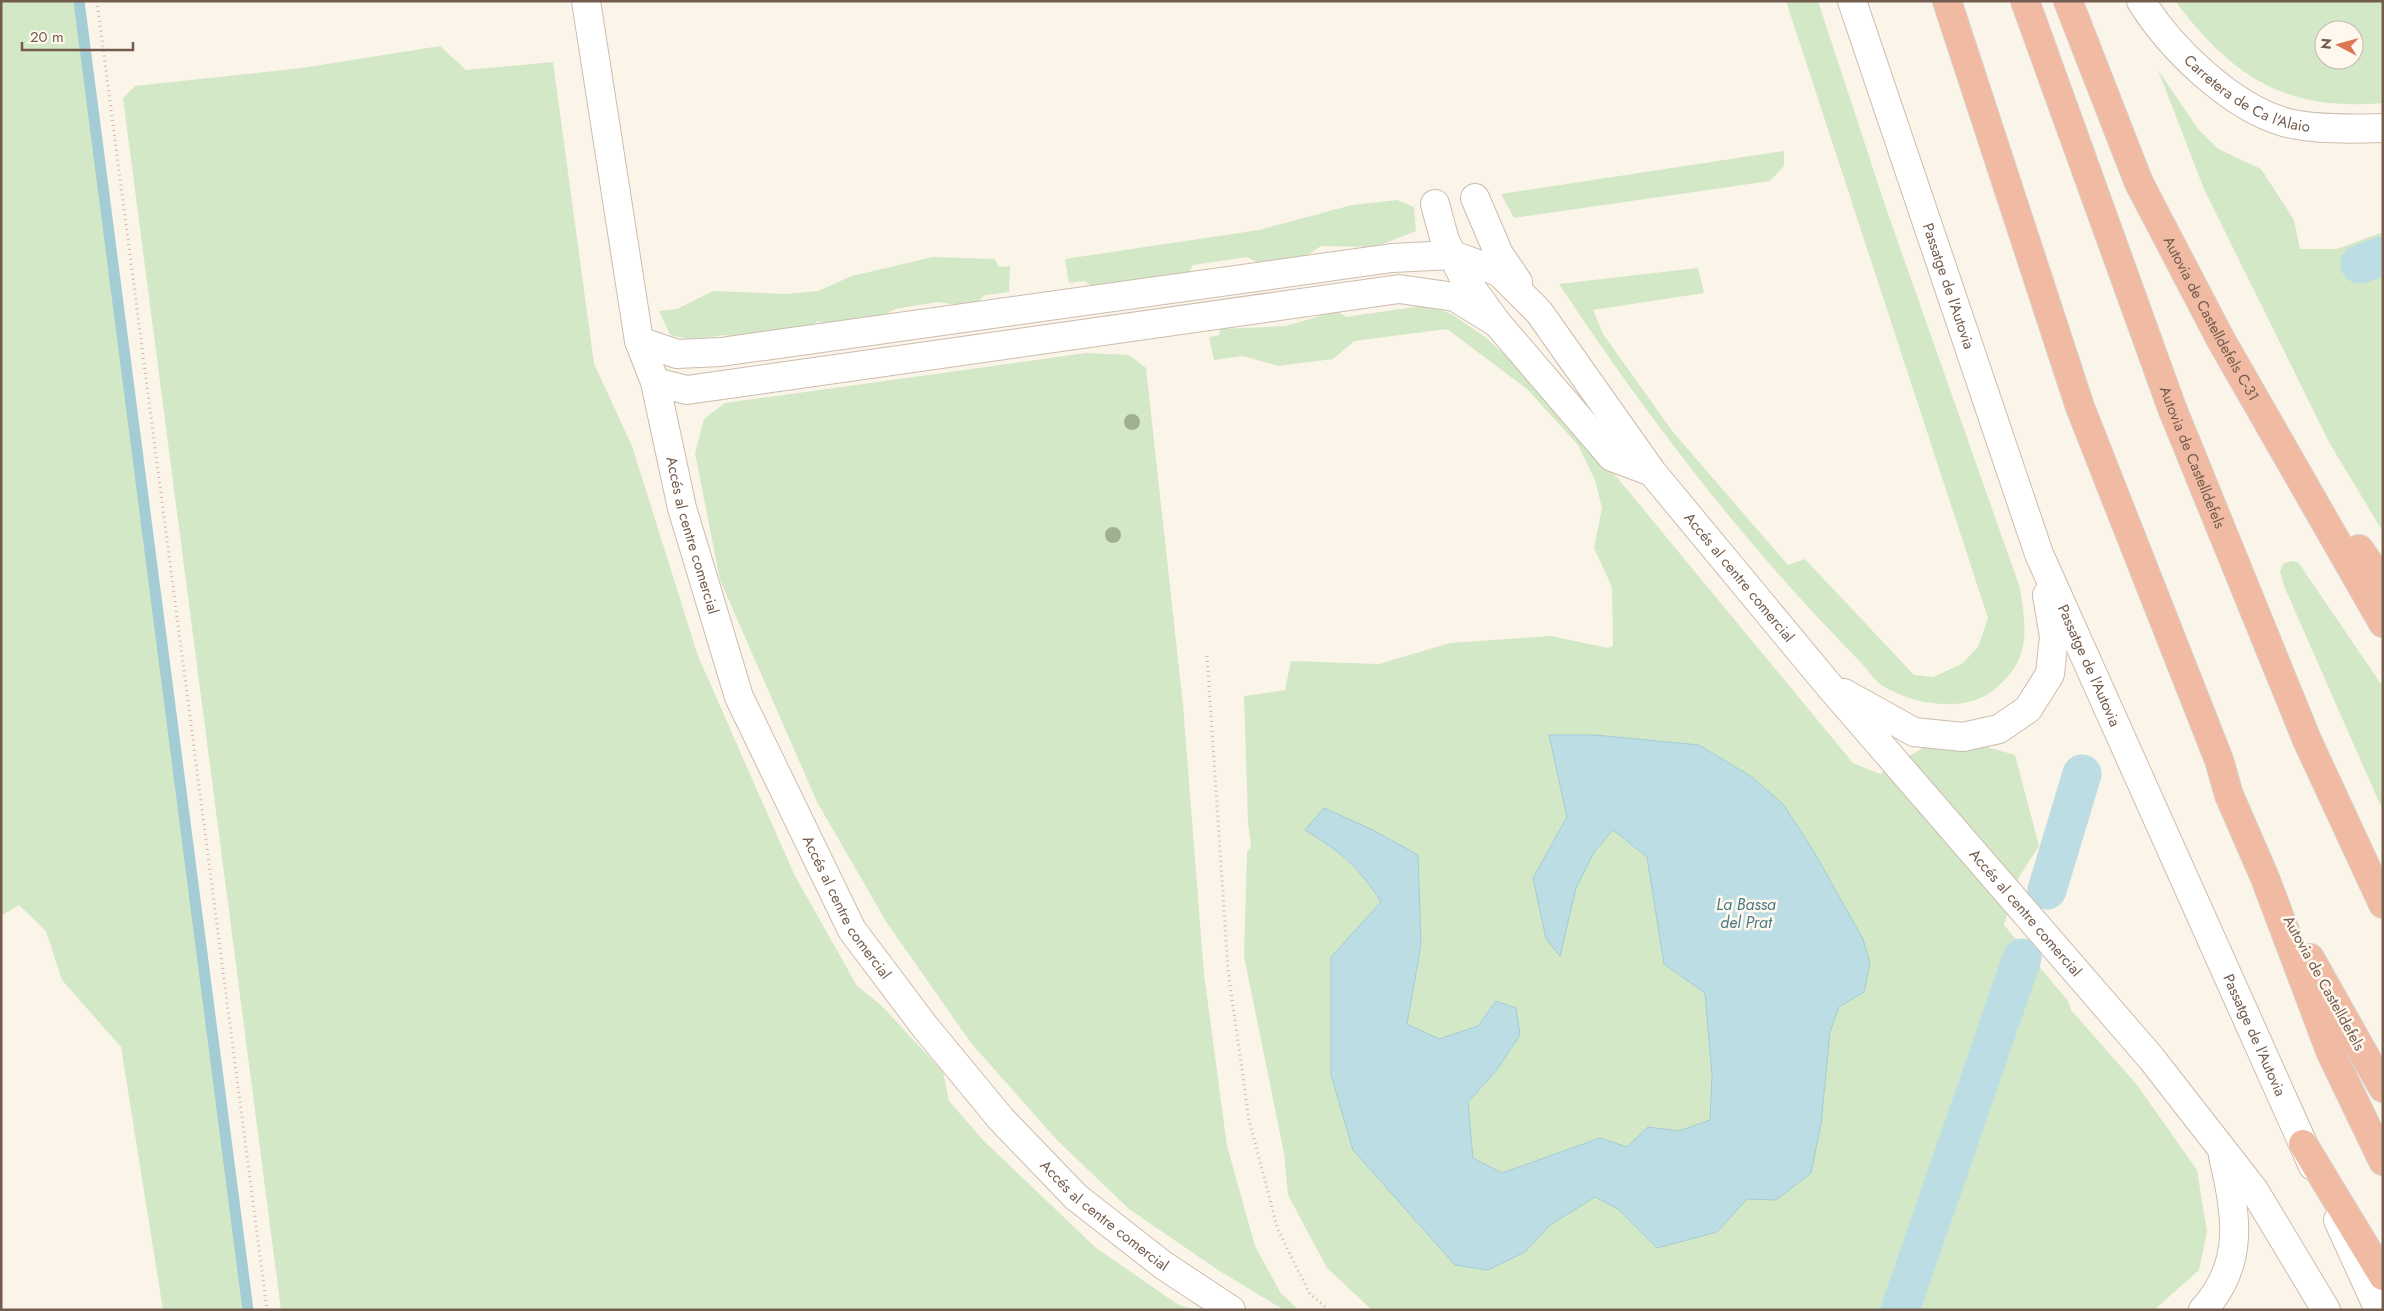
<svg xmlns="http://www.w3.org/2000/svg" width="2384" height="1311" font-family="Jost,sans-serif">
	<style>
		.green { fill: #d3e8c7; fill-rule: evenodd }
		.water { fill: #bddde4; stroke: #a4ccd5 }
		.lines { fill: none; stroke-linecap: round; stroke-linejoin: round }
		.stream { stroke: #a4ccd5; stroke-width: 11 }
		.canal { stroke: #bddde4; stroke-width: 39 }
		.minor-casing { stroke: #ccbcae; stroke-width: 30 }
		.highway-casing { stroke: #d8d1cd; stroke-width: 30 }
		.path { stroke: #d4b8a4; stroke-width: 3; stroke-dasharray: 1 4; stroke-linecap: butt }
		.minor { stroke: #fff; stroke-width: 28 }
		.highway { stroke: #f1baa3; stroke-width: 28 }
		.tree { fill: #9fb08f }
		.labels { text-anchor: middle; stroke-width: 5; stroke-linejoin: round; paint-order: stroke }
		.street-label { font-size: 15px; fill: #735c4d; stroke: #fef8ee }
		.water-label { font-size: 16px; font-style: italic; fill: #487a85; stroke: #fef8ee }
	</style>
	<rect width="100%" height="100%" fill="#fbf4e8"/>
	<g class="green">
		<path d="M1 1H79L248 1310H163L121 1047 62 980 46 931 19 905 1 916Z"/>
		<path d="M1786 1H1818L1886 208 2020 588C2027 632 2031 662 1991 692 1962 713 1912 704 1883 686 1876 682 1870 673 1865 667 1851 652 1837 638 1823 623 1725 519 1638 403 1559 284L1698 268 1704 293 1593 310 1603 334 1673 432 1788 565 1805 559 1914 675 1933 677 1962 664 1978 647 1988 618Z"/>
		<path d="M2175 1H2383V103C2285 112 2232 76 2175 1ZM2324 30H2354V60H2324Z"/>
		<path d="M440 46 466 70 553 62 594 364 632 446 698 656 794 874 857 986 881 1005 943 1072 949 1101 983 1140 1095 1247 1177 1304 1195 1310H281L123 98 135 86 302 68Z"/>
		<path d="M2158 70 2198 129 2218 149 2261 169 2294 220 2300 249H2337L2383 232V532L2330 444 2204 189Z"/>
		<path d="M1784 151V166L1770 181 1514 218 1501 194Z"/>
		<path d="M1397 200 1414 207 1416 231 1375 247 1321 246 1278 274 1247 257 1193 265 1179 288 1105 298 1085 281 1069 283 1065 259 1259 230 1352 205Z"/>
		<path d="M933 257 995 259 999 267 1010 266 1009 292 985 295 972 307 938 302 895 309 848 335 818 321 783 343 724 335 693 340 670 335 659 311 677 309 713 291 786 294 818 291 852 276Z"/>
		<path d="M1429 305 1453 315 1485 337 1526 374 1615 475 1853 763 1880 774 1944 735 2015 755 2039 846 2019 877 2004 925 2068 1001 2071 1010 2137 1085 2197 1170 2207 1232 2199 1270 2154 1310H1372L1327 1268 1288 1195 1284 1153 1244 956 1247 852 1251 847 1248 821 1244 696 1285 690 1291 661 1379 664 1450 643 1551 636 1608 648 1613 646 1612 587 1594 548 1602 508 1595 480 1578 445 1527 389 1447 329 1354 341 1333 359 1278 366 1243 356 1214 360 1209 337 1219 335 1220 329 1286 326 1337 311 1346 317Z"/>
		<path d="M1086 353 1129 355 1146 368 1183 705 1204 974 1227 1146 1255 1246 1280 1292 1299 1310H1284L1218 1270 1129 1209 1057 1140 971 1043 887 923 817 802 720 580 695 453 704 419 725 403Z"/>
		<path d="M2291 561 2298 562 2383 687V811L2284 586 2280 571 2283 564Z"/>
	</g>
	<path class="water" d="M1549 735H1595L1699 745 1752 777 1783 804 1813 850 1863 939 1870 963 1864 992 1839 1007 1830 1032 1821 1124 1811 1173 1776 1200 1747 1199 1717 1232 1657 1248 1618 1209 1595 1197 1550 1225 1525 1252 1488 1270 1455 1265 1353 1150 1331 1075V957L1381 902C1358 866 1341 852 1305 830L1324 808 1373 830 1418 855 1421 945 1407 1024 1439 1039 1478 1026 1496 1001 1516 1008 1520 1035 1496 1071 1468 1102 1473 1158 1502 1173 1600 1138 1627 1147 1648 1127 1679 1131 1710 1120 1712 1075 1705 993 1664 964 1647 857 1613 830 1594 852 1576 888 1560 956 1546 939 1533 878 1567 817Z"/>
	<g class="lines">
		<path class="stream" d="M79 1 248 1310"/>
		<g class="canal">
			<path d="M2360 264 2383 256"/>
			<path d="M2047 890 2082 774"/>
			<path d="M1900 1310 2022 958"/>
		</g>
		<defs>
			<g id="minor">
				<path id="s1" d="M586 1 639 341 655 382 682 508 739 697 852 930 925 1027 1001 1119 1076 1197 1163 1265 1231 1310"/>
				<path id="s2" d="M1852 1 2039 554 2313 1166"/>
				<path id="s3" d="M2141 1C2170 48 2230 106 2284 122 2312 130 2354 129 2383 128"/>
				<path d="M1475 198 1499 254 1518 282"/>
				<path d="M1435 204 1445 241 1463 276 1497 323 1612 457 1652 472"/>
				<path id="s4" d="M639 341 677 354 721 352 1392 258 1453 255 1499 272 1539 312 1652 472 1826 682 2151 1058 2254 1190 2326 1310"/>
				<path d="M655 382 687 390 1399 289 1455 297 1497 323"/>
				<path d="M1844 693 1914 732 1963 737 1999 729 2028 709 2050 674 2054 637 2047 595"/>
				<path d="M2338 1220 2379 1310"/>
				<path d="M2203 1310C2246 1263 2236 1213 2223 1156"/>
			</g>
			<g id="highway">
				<path d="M1947 1 2080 407 2219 760 2229 795 2265 878 2331 1053 2383 1161"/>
				<path id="s5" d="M2025 1 2172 408 2307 740 2383 904"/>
				<path id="s6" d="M2068 1 2139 183 2221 340 2383 623"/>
				<path d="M2359 549 2383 583"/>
				<path d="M2310 958 2383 1088"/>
				<path d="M2303 1144 2383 1276"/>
			</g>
		</defs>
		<use href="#minor" class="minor-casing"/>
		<use href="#highway" class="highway-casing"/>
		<g class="path">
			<path d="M97 1 267 1310"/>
			<path d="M1207 656 1228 970 1249 1120 1278 1230 1310 1294 1329 1310"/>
		</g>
		<use href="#minor" class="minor"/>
		<use href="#highway" class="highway"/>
	</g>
	<g class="tree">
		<circle cx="1132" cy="422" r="8"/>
		<circle cx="1113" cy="535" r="8"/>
	</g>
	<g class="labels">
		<g class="street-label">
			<text dy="5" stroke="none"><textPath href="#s3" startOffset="145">Carretera de Ca l'Alaio</textPath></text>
			<text dy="5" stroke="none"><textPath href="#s2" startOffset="301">Passatge de l'Autovia</textPath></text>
			<text dy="5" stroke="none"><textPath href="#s6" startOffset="349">Autovia de Castelldefels C-31</textPath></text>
			<text dy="5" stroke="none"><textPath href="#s5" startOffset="486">Autovia de Castelldefels</textPath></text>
			<text dy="5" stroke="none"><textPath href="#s1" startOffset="546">Accés al centre comercial</textPath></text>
			<text dy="5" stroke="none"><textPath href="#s4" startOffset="1261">Accés al centre comercial</textPath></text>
			<text dy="5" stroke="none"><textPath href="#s2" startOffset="706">Passatge de l'Autovia</textPath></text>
			<text dy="5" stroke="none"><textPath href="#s1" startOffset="951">Accés al centre comercial</textPath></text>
			<text dy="5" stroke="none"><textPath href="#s4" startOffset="1702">Accés al centre comercial</textPath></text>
			<text transform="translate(2324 983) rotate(61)" y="5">Autovia de Castelldefels</text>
			<text dy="5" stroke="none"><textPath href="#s2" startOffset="1111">Passatge de l'Autovia</textPath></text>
			<text dy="5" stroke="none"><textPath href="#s1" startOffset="1356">Accés al centre comercial</textPath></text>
		</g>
		<g class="water-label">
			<text x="1746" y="910">La Bassa<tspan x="1746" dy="18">del Prat</tspan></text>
		</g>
	</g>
	<rect width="2384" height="1311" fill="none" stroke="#735c4d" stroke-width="5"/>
	<g transform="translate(2339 45) rotate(276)"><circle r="24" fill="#fef8ee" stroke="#c6baae"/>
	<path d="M0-4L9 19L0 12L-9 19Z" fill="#dc7755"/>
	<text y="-8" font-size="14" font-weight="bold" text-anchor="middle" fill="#735c4d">N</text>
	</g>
	<path d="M22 42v8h111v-8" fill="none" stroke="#735c4d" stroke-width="2.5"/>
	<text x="30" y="42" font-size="15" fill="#735c4d" stroke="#fef8ee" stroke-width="4" paint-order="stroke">20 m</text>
</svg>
